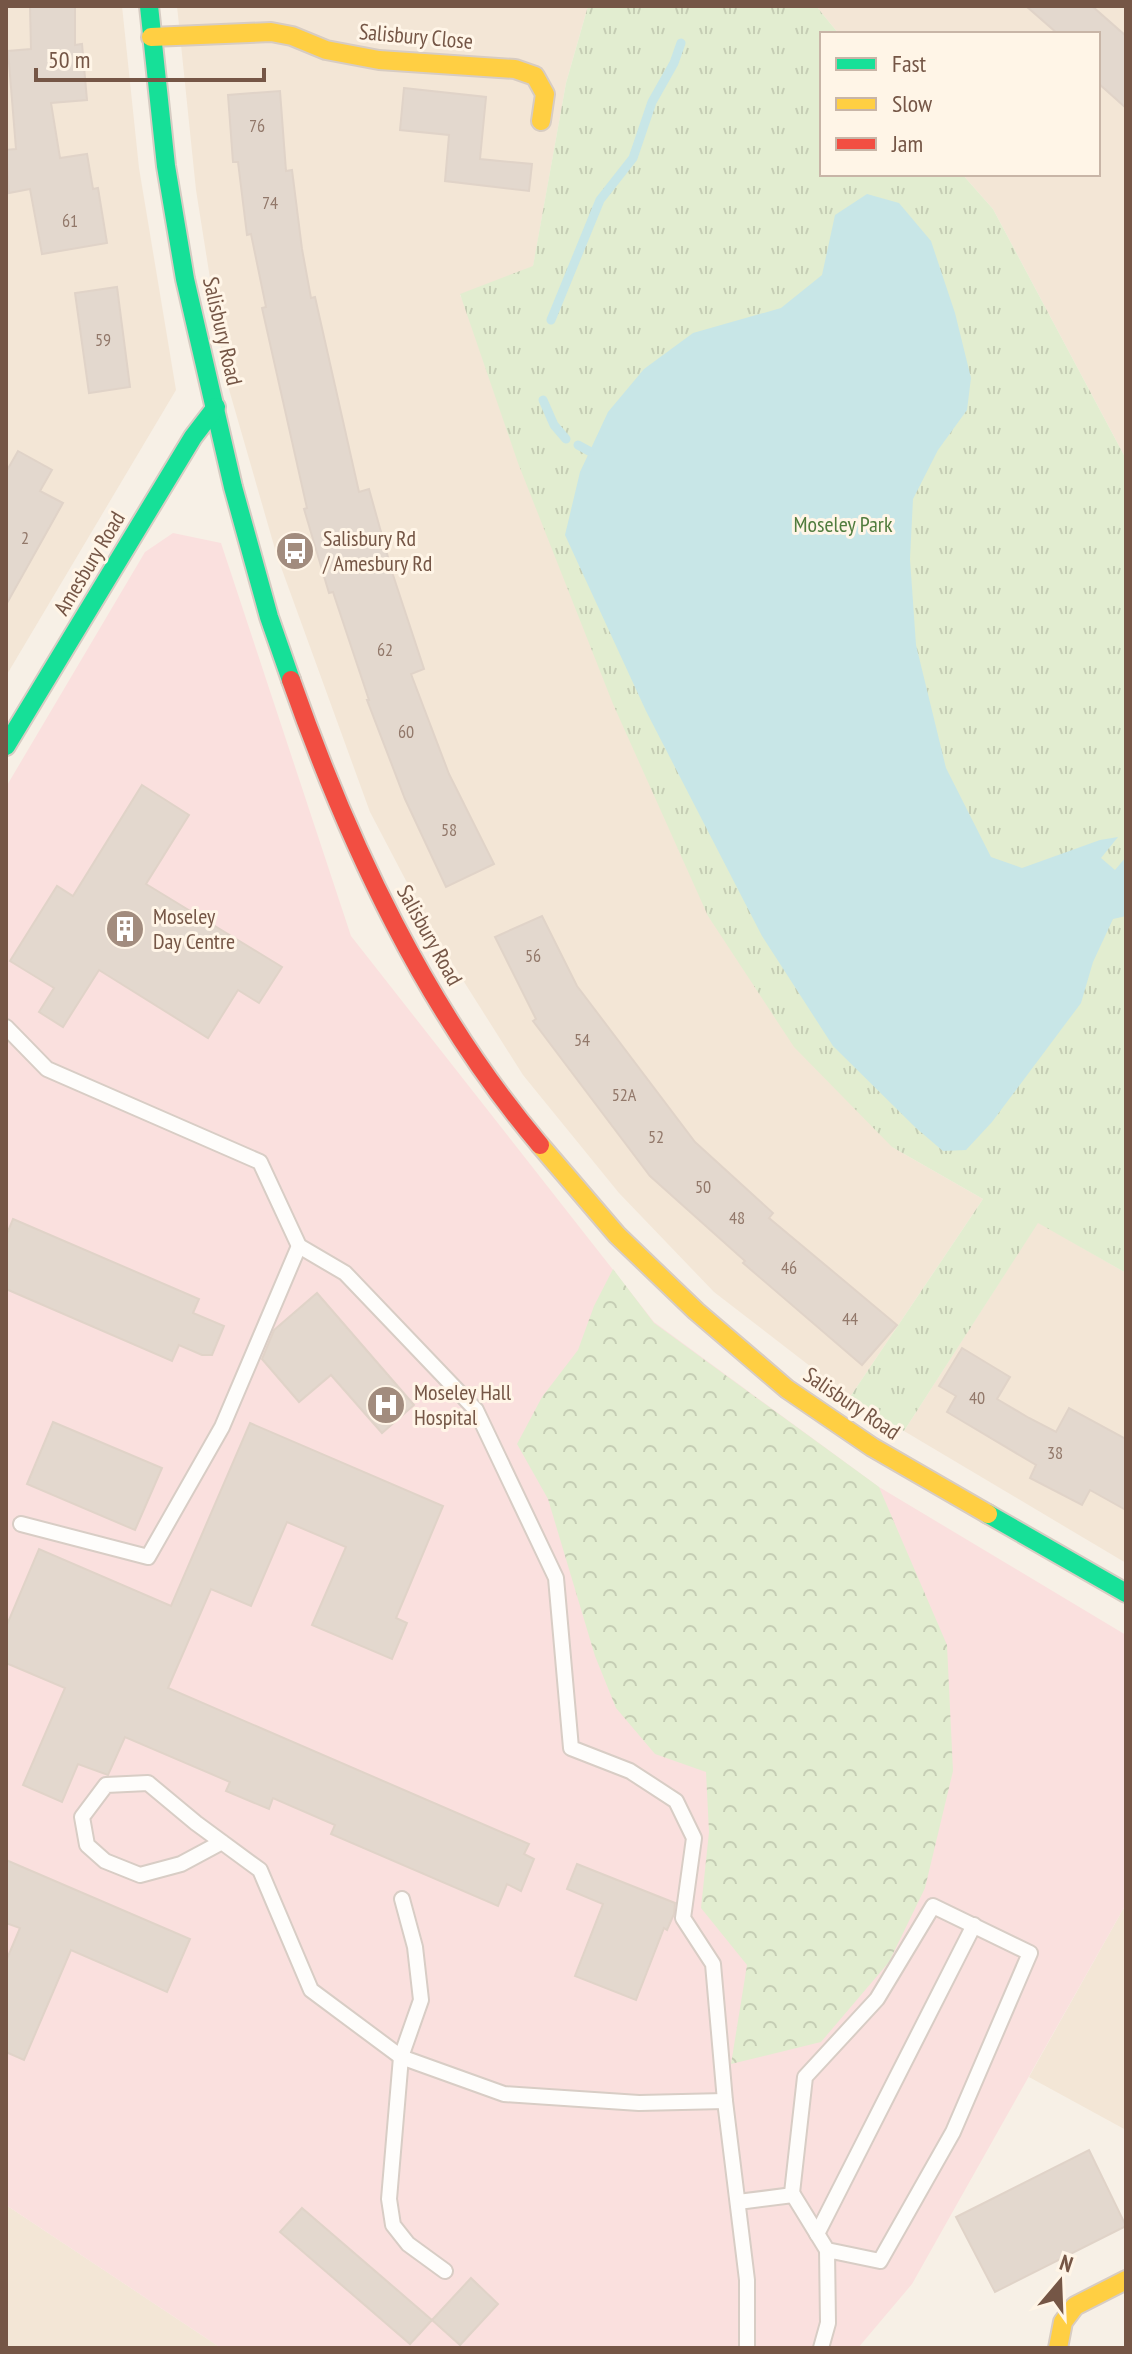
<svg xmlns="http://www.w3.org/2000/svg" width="1132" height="2354" font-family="'PT Sans Narrow',sans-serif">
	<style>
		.residential { fill: #f3e6d6 }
		.medical { fill: #fae0de }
		.forest { fill: url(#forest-crowns) }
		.park { fill: url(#park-tufts) }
		.water { fill: #c8e6e7 }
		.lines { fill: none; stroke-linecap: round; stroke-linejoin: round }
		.stream { stroke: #c8e6e7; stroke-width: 9 }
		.building { fill: #e3d8ce; stroke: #e0d3c8; stroke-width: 2 }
		.lane-casing { stroke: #d8cdc5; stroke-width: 18 }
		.fast-casing { stroke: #d7ccc3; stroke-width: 22 }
		.slow-casing { stroke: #d7ccc3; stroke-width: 22 }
		.jam-casing { stroke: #d7ccc3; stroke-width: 22 }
		.lane { stroke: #fefdfb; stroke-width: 14 }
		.fast { stroke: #16e098; stroke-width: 18 }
		.slow { stroke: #ffcf43; stroke-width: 18 }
		.jam { stroke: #f24e42; stroke-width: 18 }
		.labels { text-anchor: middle; stroke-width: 6; stroke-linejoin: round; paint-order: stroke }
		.number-label { font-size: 18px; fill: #92786a }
		.street-label { font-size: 22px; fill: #755646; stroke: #fff5e7 }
		.park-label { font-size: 22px; fill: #517c3e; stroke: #fff5e7 }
		.poi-label { font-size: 22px; fill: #755646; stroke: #fff5e7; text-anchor: start }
	</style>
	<defs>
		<pattern id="forest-crowns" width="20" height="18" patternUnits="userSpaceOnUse" patternTransform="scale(2)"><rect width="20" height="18" fill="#e2edd0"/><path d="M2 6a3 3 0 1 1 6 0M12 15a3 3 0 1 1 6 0" fill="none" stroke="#c5cdb4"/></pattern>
		<pattern id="park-tufts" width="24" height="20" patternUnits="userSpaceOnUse" patternTransform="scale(2)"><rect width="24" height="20" fill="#e2edd0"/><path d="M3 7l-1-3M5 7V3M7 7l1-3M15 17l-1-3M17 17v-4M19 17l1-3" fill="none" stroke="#c5cdb4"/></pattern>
	</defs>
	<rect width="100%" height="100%" fill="#f7f0e6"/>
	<g class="residential">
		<path d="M6 6H122L139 168 176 390 6 676Z"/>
		<path d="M177 6H588L566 83 533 267 460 295 892 1147 983 1199 850 1397 714 1292 619 1193 523 1075 435 936 370 812 277 556 226 379 196 190Z"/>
		<path d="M816 6H1126V459L993 209 962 174H1098V34H839Z"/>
		<path d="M1038 1222 1126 1273V1563L904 1431Z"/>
		<path d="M1126 1904V2130L1029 2077Z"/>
		<path d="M6 2205 221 2348H6Z"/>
	</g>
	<path class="medical" d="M173 533 221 543 351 936 654 1322 879 1487 1126 1635V1904L912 2284 858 2348H221L6 2205V787L145 552Z"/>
	<path class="forest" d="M613 1269 654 1323 879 1487 947 1645 953 1771 925 1888 889 1962 821 2042 731 2064 747 1965 701 1908 709 1832 706 1772 655 1754 616 1708 595 1656 548 1499 517 1444 542 1397 578 1350 594 1306Z"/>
	<path class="park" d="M588 6H816L839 34H822V174H962L993 209 1126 459V1273L1038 1223 904 1431 850 1397 983 1199 892 1147 794 1047 708 916 613 704 518 463 460 294 533 266 566 83Z"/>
	<path class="water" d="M867 194 899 203 931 241 955 313 971 378 967 410 938 450 913 499 910 559 916 645 946 768 991 857 1022 868 1100 840 1118 837 1101 858 1115 870 1126 857V916L1113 919 1093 962 1081 1003 992 1122 966 1150 943 1151 916 1128 833 1046 762 936 646 711 565 535 580 472 608 412 644 369 693 333 781 308 822 275 835 215Z"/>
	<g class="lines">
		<g class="stream">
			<path d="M551 320 600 200 633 158 652 102 674 63 681 43"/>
			<path d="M543 400 554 425 566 439"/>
			<path d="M578 445 589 451"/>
		</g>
	</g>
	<g class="building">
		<path d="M30 6H75V45L82 44 87 100 51 103 60 158 87 154 93 189 98 188 107 243 42 254 30 189 9 193 6 150 16 149 8 51 31 49Z"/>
		<path d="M1026 6H1092L1126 36V108L1098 83V34H1058Z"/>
		<path d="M404 88 486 97 480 159 532 164 529 191 445 181 449 135 400 130Z"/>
		<path d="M280 91 286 171 292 170 302 249 311 298 315 297 359 492 369 489 393 575 424 669 411 674 449 774 494 864 446 887 405 799 367 700H369L333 592 329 593 304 509 307 508 262 308 266 307 251 234 247 235 238 162H233L228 95Z"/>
		<path d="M117 287 130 387 89 393 75 293Z"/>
		<path d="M18 451 52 470 40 491 63 503 6 605V472Z"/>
		<path d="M142 785 189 815 146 884 282 967 259 1003 238 990 208 1038 99 970 63 1027 39 1012 54 988 10 961 57 886 73 896Z"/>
		<path d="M542 916 577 986 695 1142 773 1213 769 1218 897 1325 862 1365 743 1263 745 1261 650 1176 533 1021 536 1019 495 937Z"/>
		<path d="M13 1219 199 1299 193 1313 224 1326 212 1355H202L179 1345 172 1361 6 1289V1236Z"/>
		<path d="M317 1293 414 1405 382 1433 331 1375 299 1402 262 1359 274 1330Z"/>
		<path d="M962 1348 1010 1377 997 1399 1029 1418 1056 1432 1069 1408 1126 1439V1510L1090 1490 1082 1505 1030 1478 1036 1465 947 1412 956 1396 939 1386Z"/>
		<path d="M53 1422 162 1468 135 1530 27 1484Z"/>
		<path d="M250 1423 443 1506 396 1618 407 1623 392 1659 312 1625 346 1547 287 1522 251 1606 211 1589 168 1688 529 1844 524 1854 534 1859 521 1891 507 1884 498 1906 331 1834 335 1825 273 1798 269 1809 226 1791 230 1782 125 1737 108 1775 78 1764 62 1802 23 1785 65 1688 6 1663V1627L39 1549 171 1606Z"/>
		<path d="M6 1860 190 1939 167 1992 71 1950 24 2060 6 2052V1961L20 1928 6 1923Z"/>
		<path d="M577 1864 675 1903 674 1914 667 1930 664 1928 636 2000 575 1976 603 1904 567 1889Z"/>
		<path d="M1089 2150 1126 2226 995 2292 956 2217Z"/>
		<path d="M302 2208 432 2320 410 2344 280 2232Z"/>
		<path d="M471 2278 498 2304 460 2345 432 2320Z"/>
	</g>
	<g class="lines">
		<defs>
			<g id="lane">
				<path d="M6 1027 47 1069 260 1162 299 1246 345 1273 476 1410 556 1578 571 1748 630 1771 676 1801 694 1838 683 1918 713 1964 725 2101 747 2280V2348"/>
				<path d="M21 1524 148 1557 222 1427 299 1246"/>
				<path d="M222 1842 181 1864 140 1875 105 1861 87 1845 82 1817 106 1785 148 1783 196 1823 260 1870 311 1990 401 2057 504 2094 639 2103 725 2101"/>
				<path d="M402 1899 415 1947 421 2000 401 2057 389 2199 393 2225 408 2244 445 2271"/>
				<path d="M738 2202 793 2195"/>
				<path d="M817 2234 974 1925"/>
				<path d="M821 2348 828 2323 827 2250 792 2193 805 2077 877 1999 933 1906 1030 1953 953 2132 880 2261 827 2250"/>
			</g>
			<g id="fast">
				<path d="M149 6 166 166 185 279 233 487 269 617 291 680"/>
				<path d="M6 746 193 437 216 407"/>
				<path d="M988 1514 1126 1593"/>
			</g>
			<g id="slow">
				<path d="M151 37 271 32 292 36 326 50 379 60 515 69 535 76 545 94 541 121"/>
				<path d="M540 1145 617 1235 696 1311 787 1389 872 1447 988 1514"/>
				<path d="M1058 2348 1063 2322 1075 2306 1126 2280"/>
			</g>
			<path id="jam" d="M291 680C349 845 426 1010 540 1145"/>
		</defs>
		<use href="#lane" class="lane-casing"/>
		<use href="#fast" class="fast-casing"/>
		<use href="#slow" class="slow-casing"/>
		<use href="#jam" class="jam-casing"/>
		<use href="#lane" class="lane"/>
		<use href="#fast" class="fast"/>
		<use href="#slow" class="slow"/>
		<use href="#jam" class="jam"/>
	</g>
	<defs>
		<symbol id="bus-disc" viewBox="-11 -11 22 22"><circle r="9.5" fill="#a28c7e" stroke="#fff5e7"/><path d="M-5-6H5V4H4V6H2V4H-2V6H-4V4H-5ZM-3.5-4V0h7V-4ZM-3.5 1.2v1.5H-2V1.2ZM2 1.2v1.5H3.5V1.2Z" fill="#fff"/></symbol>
		<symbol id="building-disc" viewBox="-11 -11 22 22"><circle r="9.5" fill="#a28c7e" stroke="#fff5e7"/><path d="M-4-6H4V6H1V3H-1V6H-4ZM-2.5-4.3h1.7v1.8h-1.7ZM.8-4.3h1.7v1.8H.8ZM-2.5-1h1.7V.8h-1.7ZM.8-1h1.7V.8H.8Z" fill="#fff"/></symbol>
		<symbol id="hospital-disc" viewBox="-11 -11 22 22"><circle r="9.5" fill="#a28c7e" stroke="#fff5e7"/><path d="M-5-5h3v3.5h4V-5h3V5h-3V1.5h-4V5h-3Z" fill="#fff"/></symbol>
	</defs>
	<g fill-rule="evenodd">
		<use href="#bus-disc" x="273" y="529" width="44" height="44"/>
		<use href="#building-disc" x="103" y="907" width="44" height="44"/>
		<use href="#hospital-disc" x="364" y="1383" width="44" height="44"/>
	</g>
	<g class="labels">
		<g class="number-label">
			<text x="257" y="132">76</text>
			<text x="270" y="209">74</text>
			<text x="70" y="227">61</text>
			<text x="103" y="346">59</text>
			<text x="25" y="544">2</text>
			<text x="385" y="656">62</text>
			<text x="406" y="738">60</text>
			<text x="449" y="836">58</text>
			<text x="533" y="962">56</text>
			<text x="582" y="1046">54</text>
			<text x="624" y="1101">52A</text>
			<text x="656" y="1143">52</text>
			<text x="703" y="1193">50</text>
			<text x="737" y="1224">48</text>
			<text x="789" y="1274">46</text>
			<text x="850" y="1325">44</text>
			<text x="977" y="1404">40</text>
			<text x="1055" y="1459">38</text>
		</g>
		<g class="street-label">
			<text transform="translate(416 36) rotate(5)" y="8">Salisbury Close</text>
			<text transform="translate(223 331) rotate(77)" y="8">Salisbury Road</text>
			<text transform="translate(89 563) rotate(-59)" y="8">Amesbury Road</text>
			<text transform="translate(430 935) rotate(61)" y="8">Salisbury Road</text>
			<text transform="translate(852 1403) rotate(34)" y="8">Salisbury Road</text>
		</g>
		<g class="park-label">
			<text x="843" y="532">Moseley Park</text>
		</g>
		<g class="poi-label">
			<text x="323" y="546">Salisbury Rd<tspan x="323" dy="25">/ Amesbury Rd</tspan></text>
			<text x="153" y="924">Moseley<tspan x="153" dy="25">Day Centre</tspan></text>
			<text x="414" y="1400">Moseley Hall<tspan x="414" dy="25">Hospital</tspan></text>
		</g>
	</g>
	<rect width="1132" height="2354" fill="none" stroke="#755646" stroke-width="16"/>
	<rect x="820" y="32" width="280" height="144" fill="#fff5e7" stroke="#c8b5a7" stroke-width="2"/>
	<rect x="836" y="58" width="40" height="12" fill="#16e098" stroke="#c8b5a7" stroke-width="2"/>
	<text x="892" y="72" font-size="24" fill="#755646">Fast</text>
	<rect x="836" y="98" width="40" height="12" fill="#ffcf43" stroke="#c8b5a7" stroke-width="2"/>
	<text x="892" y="112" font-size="24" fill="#755646">Slow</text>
	<rect x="836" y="138" width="40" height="12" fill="#f24e42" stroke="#c8b5a7" stroke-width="2"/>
	<text x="892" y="152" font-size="24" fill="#755646">Jam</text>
	<g transform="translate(1060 2282) rotate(19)" stroke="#fff5e7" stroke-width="6" paint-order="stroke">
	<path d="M0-6L14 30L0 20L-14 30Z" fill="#755646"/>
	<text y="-12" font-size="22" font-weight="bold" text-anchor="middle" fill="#755646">N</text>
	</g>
	<path d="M36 68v12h228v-12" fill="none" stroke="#755646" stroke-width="4"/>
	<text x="48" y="68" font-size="24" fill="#755646" stroke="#fff5e7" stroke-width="6" paint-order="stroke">50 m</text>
</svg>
